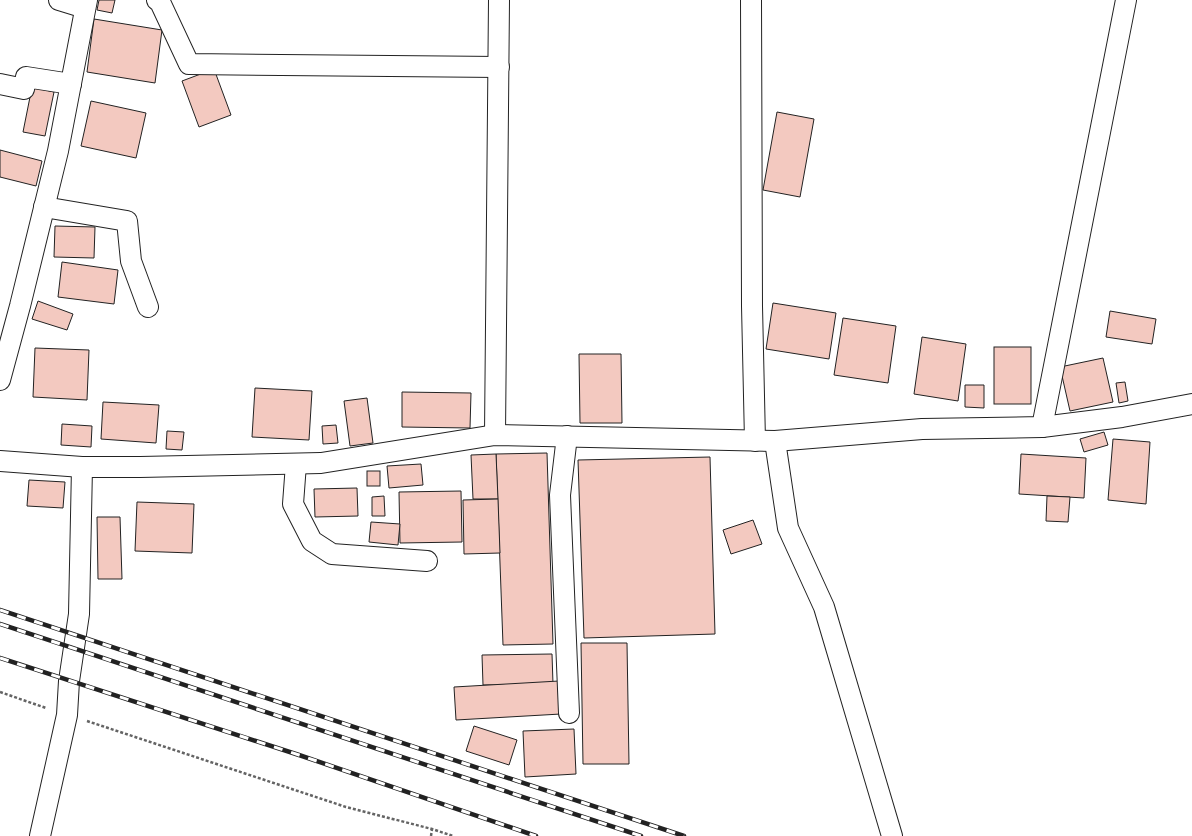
<svg xmlns="http://www.w3.org/2000/svg" width="1192" height="836" font-family="'Titillium Web',sans-serif">
	<style>
		.building { fill: #f3c9c0; stroke: #222 }
		.lines { fill: none; stroke-linecap: round; stroke-linejoin: round }
		.minor-casing { stroke: #222; stroke-width: 22 }
		.path { stroke: #646464; stroke-width: 2.5; stroke-dasharray: 3 2; stroke-linecap: butt }
		.minor { stroke: #fff; stroke-width: 20 }
		.rail-casing { stroke: #222; stroke-width: 4.5 }
		.rail { stroke: #fff; stroke-width: 3; stroke-dasharray: 9; stroke-linecap: butt }
	</style>
	<rect width="100%" height="100%" fill="#fff"/>
	<g class="building">
		<path d="M99 0H115L112 13 97 10Z"/>
		<path d="M94 19 162 30 155 83 87 72Z"/>
		<path d="M214 69 231 115 199 127 182 81Z"/>
		<path d="M32 87 54 92 45 136 23 132Z"/>
		<path d="M91 101 146 113 136 158 81 146Z"/>
		<path d="M777 112 814 119 800 197 763 190Z"/>
		<path d="M0 150 42 161 36 186 0 177Z"/>
		<path d="M55 226 95 227 94 258 54 257Z"/>
		<path d="M62 262 118 270 114 304 58 297Z"/>
		<path d="M38 301 73 314 67 330 32 319Z"/>
		<path d="M773 303 836 313 829 359 766 349Z"/>
		<path d="M1110 311 1156 319 1152 344 1106 337Z"/>
		<path d="M843 318 896 326 888 383 834 375Z"/>
		<path d="M922 337 966 344 958 401 914 394Z"/>
		<rect x="994" y="347" width="37" height="57"/>
		<path d="M35 348 89 350 87 400 33 397Z"/>
		<path d="M579 354H621L622 423H580Z"/>
		<path d="M1103 358 1113 402 1070 411 1060 367Z"/>
		<path d="M1125 382 1128 401 1119 403 1116 383Z"/>
		<path d="M965 385H984V408L965 407Z"/>
		<path d="M255 388 312 391 309 440 252 437Z"/>
		<path d="M402 392 471 393 470 428 402 427Z"/>
		<path d="M367 398 373 443 350 446 344 401Z"/>
		<path d="M103 402 159 405 156 443 101 439Z"/>
		<path d="M62 424 92 426 91 447 61 445Z"/>
		<path d="M336 425 338 443 323 444 322 426Z"/>
		<path d="M167 431 184 432 182 450 166 449Z"/>
		<path d="M1104 432 1108 445 1084 452 1080 439Z"/>
		<path d="M1113 439 1150 442 1146 504 1108 500Z"/>
		<path d="M547 453 553 644 503 645 496 454Z"/>
		<path d="M496 454 498 499H473L471 455Z"/>
		<path d="M1021 454 1086 458 1084 498 1019 494Z"/>
		<path d="M710 457 715 634 584 638 578 460Z"/>
		<path d="M421 464 423 485 389 488 387 466Z"/>
		<rect x="367" y="471" width="13" height="15"/>
		<path d="M29 480 65 482 63 508 27 506Z"/>
		<path d="M357 488 358 516 315 517 314 489Z"/>
		<path d="M461 491 462 542 400 543 399 492Z"/>
		<path d="M384 496 385 516H372V497Z"/>
		<path d="M1047 496 1070 497 1068 522 1046 521Z"/>
		<path d="M498 499 500 553 464 554 463 500Z"/>
		<path d="M137 502 194 504 192 553 135 551Z"/>
		<path d="M97 517H120L122 579H98Z"/>
		<path d="M753 520 762 544 731 554 723 530Z"/>
		<path d="M371 522 400 524 398 545 369 542Z"/>
		<path d="M581 643H627L629 764H583Z"/>
		<path d="M552 654 553 684 483 685 482 655Z"/>
		<path d="M559 681 561 714 456 720 454 687Z"/>
		<path d="M474 726 517 740 509 765 466 751Z"/>
		<path d="M574 729 576 774 525 777 523 731Z"/>
	</g>
	<g class="lines">
		<defs>
			<g id="minor">
				<path d="M59 0 85 8"/>
				<path d="M157 0 160 2 189 64 499 67"/>
				<path d="M751 0 752 306 755 441"/>
				<path d="M0 84 24 89 26 77 71 84"/>
				<path d="M44 207 127 221 131 261 148 307"/>
				<path d="M0 380 20 306 58 151 87 0"/>
				<path d="M1042 427 1126 0"/>
				<path d="M495 435 499 0"/>
				<path d="M567 436 560 495 569 713"/>
				<path d="M775 441 788 528 824 607 892 836"/>
				<path d="M0 461 82 467H140L321 463 495 435 775 441 922 429 1042 427 1122 417 1192 404"/>
				<path d="M296 464 293 504 312 541 332 554 427 561"/>
				<path d="M40 836 67 715 69 681 79 614 82 467"/>
			</g>
		</defs>
		<use href="#minor" class="minor-casing"/>
		<g class="path">
			<path d="M0 692 46 708"/>
			<path d="M87 721 346 807 432 829 453 836"/>
			<path d="M431 836 432 829"/>
		</g>
		<use href="#minor" class="minor"/>
		<defs>
			<g id="rail">
				<path d="M0 610 684 836"/>
				<path d="M0 624 641 836"/>
				<path d="M0 658 299 755 536 836"/>
			</g>
		</defs>
		<use href="#rail" class="rail-casing"/>
		<use href="#rail" class="rail"/>
	</g>
</svg>
